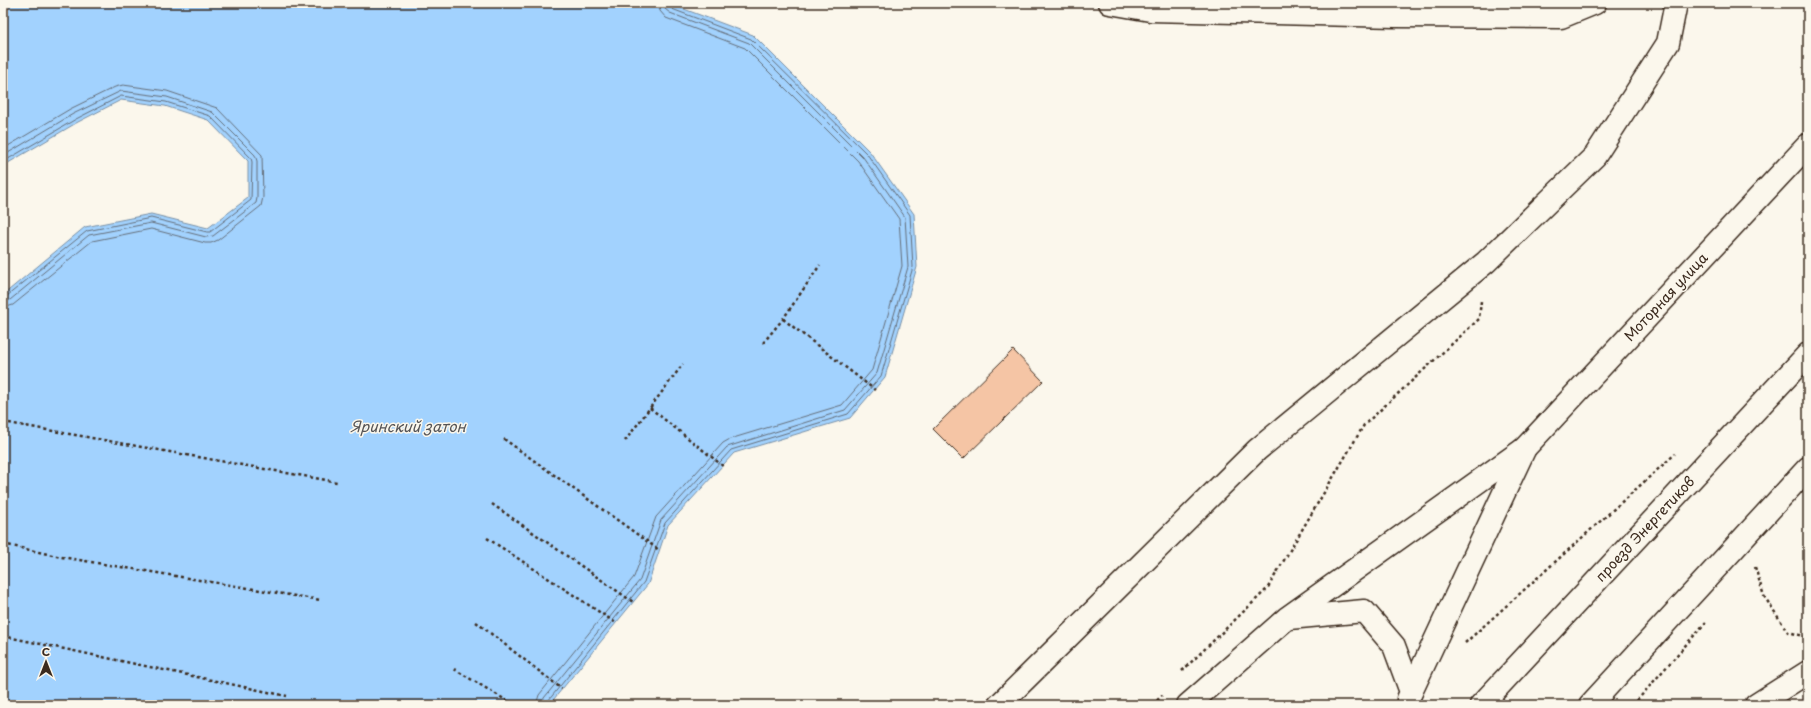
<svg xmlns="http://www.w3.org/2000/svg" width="1811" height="708" font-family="'Playpen Sans',sans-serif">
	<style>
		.water { fill: #a2d2fe; stroke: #798fa4 }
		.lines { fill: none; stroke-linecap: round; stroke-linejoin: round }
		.shore { stroke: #646d78; stroke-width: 1 }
		.building { fill: #f5c5a5; stroke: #3b2a1e }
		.minor-casing { stroke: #3b2a1e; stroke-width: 25 }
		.major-casing { stroke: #3b2a1e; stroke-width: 25 }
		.path { stroke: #3b2a1e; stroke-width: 2.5; stroke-dasharray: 3 3; stroke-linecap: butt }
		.minor { stroke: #fbf7ec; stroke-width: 22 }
		.major { stroke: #fbf7ec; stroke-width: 22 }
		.labels { text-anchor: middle; stroke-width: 3; stroke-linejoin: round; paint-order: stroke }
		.street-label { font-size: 14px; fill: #3b2a1e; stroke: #fbf7ec }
		.water-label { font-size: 15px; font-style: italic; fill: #555456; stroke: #fbf7ec }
	</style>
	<rect width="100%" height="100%" fill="#fbf7ec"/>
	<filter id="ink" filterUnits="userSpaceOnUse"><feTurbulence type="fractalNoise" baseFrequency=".025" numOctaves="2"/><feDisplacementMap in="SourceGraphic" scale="8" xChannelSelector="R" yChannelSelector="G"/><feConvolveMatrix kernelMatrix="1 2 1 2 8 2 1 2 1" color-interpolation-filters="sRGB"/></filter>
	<g filter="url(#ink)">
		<path class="water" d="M3 3H668L753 35 870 152 914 214 917 267 885 377 850 418 734 453 668 525 648 584 549 705H3V295L85 227 151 214 208 228 248 198V161L208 120 165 106 121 100 78 122 3 166Z"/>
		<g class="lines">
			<g class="shore">
				<path d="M3 149 70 109 115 87 123 85 167 91 217 108 262 155 263 197 261 206 218 240 211 243H205L151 229 92 241 13 305 3 308"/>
				<path d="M3 156 73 114 121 91 167 97 212 112 255 155 257 161V198L256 203 213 236 206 237 151 223 89 235 10 300 3 302"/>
				<path d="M3 162 76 119 121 96 166 102 210 116 251 158 252 162 251 200 210 232H207L151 218 87 231 7 296 3 297"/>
				<path d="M536 705 539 695 634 577 656 517 723 443 730 439 842 405 872 370 902 266 899 219 858 161 745 48 666 18 660 11 658 3"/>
				<path d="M542 705 544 698 640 580 661 520 727 447 845 410 877 373 908 267 905 217 863 157 749 43 670 13 665 9 664 3"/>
				<path d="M547 705 548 701 644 582 665 523 731 450 848 414 881 376 913 267 910 215 867 154 751 39 672 9 669 3"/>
			</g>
		</g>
		<path class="building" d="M1013 350 1043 381 963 459 933 429Z"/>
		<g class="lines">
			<defs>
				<g id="minor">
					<path d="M1110 3 1150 10 1395 16 1561 17 1595 3"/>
					<path d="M1524 449 1808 145"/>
					<path d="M999 705 1257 450 1486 262 1595 156 1668 43 1676 3"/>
					<path d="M1756 705 1808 672"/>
				</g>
				<g id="major">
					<path d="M1289 618 1364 611 1394 646 1411 692 1408 699"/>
					<path d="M1411 692 1524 450"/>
					<path d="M1188 705 1287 618 1524 449"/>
					<path d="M1481 705 1808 354"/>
					<path d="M1590 705 1808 468"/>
				</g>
			</defs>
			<use href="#minor" class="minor-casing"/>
			<use href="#major" class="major-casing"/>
			<g class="path">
				<path d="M783 319 875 390"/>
				<path d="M763 343 783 319 820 265"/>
				<path d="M650 408 723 466"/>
				<path d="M3 422 337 482"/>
				<path d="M504 439 659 550"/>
				<path d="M625 441 683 364"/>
				<path d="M492 504 633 602"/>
				<path d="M487 538 616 623"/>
				<path d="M3 544 61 557 320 600"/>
				<path d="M1755 567 1764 596 1788 632 1808 637"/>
				<path d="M476 622 562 689"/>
				<path d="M3 636 287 696"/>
				<path d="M1465 643 1675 454"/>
				<path d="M454 669 514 705"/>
				<path d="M1182 671 1267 589 1364 425 1479 319 1481 301"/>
				<path d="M1153 705 1162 695"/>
				<path d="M1633 705 1706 622"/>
			</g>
			<use href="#minor" class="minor"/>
			<use href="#major" class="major"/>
		</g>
	</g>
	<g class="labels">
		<g class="street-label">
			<text transform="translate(1666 297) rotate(-47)" y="5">Моторная улица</text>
			<text transform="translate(1645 529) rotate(-47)" y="5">проезд Энергетиков</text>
		</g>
		<g class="water-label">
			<text x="408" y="432">Яринский затон</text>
		</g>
	</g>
	<rect width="1811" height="708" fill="none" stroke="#fbf7ec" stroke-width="16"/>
	<rect x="8" y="8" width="1795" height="692" fill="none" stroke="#3b2a1e" stroke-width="1.5" filter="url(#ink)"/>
	<g transform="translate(46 662)" stroke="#fbf7ec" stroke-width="3" paint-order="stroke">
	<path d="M0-3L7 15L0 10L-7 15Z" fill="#3b2a1e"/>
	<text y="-6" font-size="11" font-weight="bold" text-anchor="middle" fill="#3b2a1e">С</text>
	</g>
</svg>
